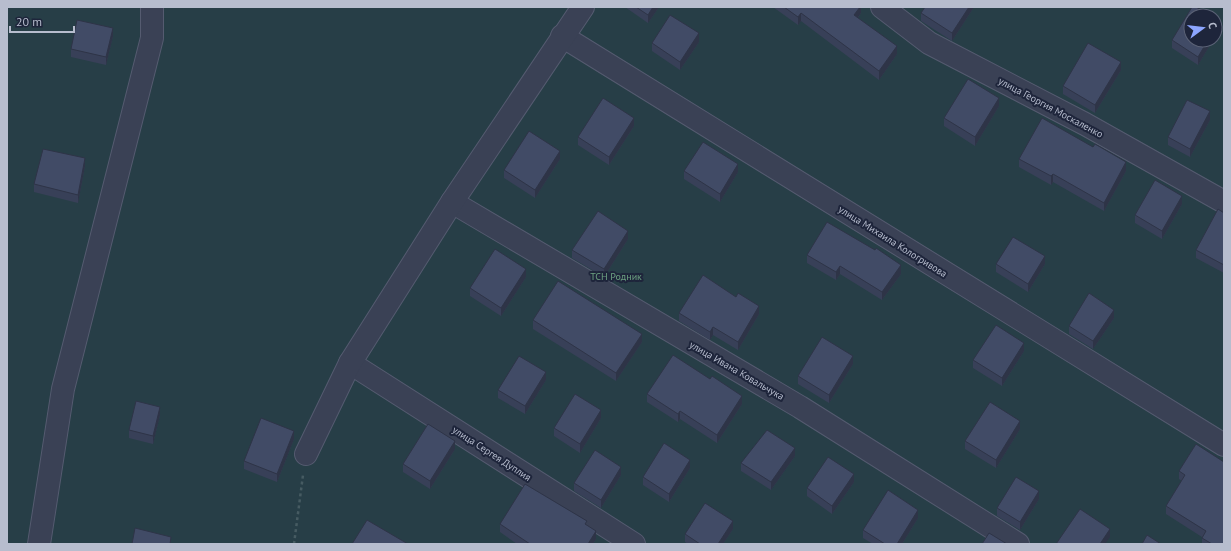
<svg xmlns="http://www.w3.org/2000/svg" width="1231" height="551" font-family="'PT Sans',sans-serif">
	<style>
		.green { fill: #273e47; fill-rule: evenodd }
		.lines { fill: none; stroke-linecap: round; stroke-linejoin: round }
		.minor-casing { stroke: #555b70; stroke-width: 24 }
		.path { stroke: #465b62; stroke-width: 2.5; stroke-dasharray: 3 3; stroke-linecap: butt }
		.minor { stroke: #3a4155; stroke-width: 22 }
		.wall { fill: #384058 }
		.shaded-wall { fill: #2e3447 }
		.building { fill: #414b66; stroke: #2e3447 }
		.labels { text-anchor: middle; stroke-width: 4; stroke-linejoin: round; paint-order: stroke }
		.street-label { font-size: 10px; fill: #b7bdce; stroke: #1e253b }
		.park-label { font-size: 10px; fill: #6ca181; stroke: #1e253b }
	</style>
	<rect width="100%" height="100%" fill="#252e46"/>
	<path class="green" d="M7 7H1224V544H7ZM1191 16H1215V40H1191Z"/>
	<g class="lines">
		<defs>
			<g id="minor">
				<path d="M882 7 929 43 1085 124 1224 202"/>
				<path d="M562 36 1224 445"/>
				<path d="M452 202 800 407 1018 544"/>
				<path d="M350 363 634 544"/>
				<path d="M306 454 350 363 452 202 583 7"/>
				<path d="M39 544 63 389 152 38V7"/>
			</g>
		</defs>
		<use href="#minor" class="minor-casing"/>
		<path class="path" d="M294 544 303 475"/>
		<use href="#minor" class="minor"/>
	</g>
	<g class="wall">
		<path d="M625 7H659L648 23Z"/>
		<path d="M773 7H861V13L858 18 897 54 879 80 801 21 798 25Z"/>
		<path d="M974 7 952 41 921 21V13Z"/>
		<path d="M113 36 106 65 71 57V49Z"/>
		<path d="M1172 40H1213L1198 65 1172 48Z"/>
		<path d="M699 42 680 70 652 51V43Z"/>
		<path d="M1121 70 1095 113 1063 94V86Z"/>
		<path d="M999 106 975 146 944 126V118Z"/>
		<path d="M1210 120 1190 157 1168 145V137Z"/>
		<path d="M634 126 609 165 578 145V137Z"/>
		<path d="M560 159 535 198 504 178V170Z"/>
		<path d="M1019 159 1126 171 1104 211 1053 182 1051 185 1019 167Z"/>
		<path d="M85 166 78 203 34 192V184Z"/>
		<path d="M684 171 738 172 720 202 684 179Z"/>
		<path d="M1182 204 1162 239 1135 223V215Z"/>
		<path d="M1224 213V273L1196 258V250Z"/>
		<path d="M628 239 604 277 572 258V250Z"/>
		<path d="M807 255 901 274 882 300 840 274 836 280 807 263Z"/>
		<path d="M996 264H1045L1028 292 996 272Z"/>
		<path d="M526 277 501 316 470 296V288Z"/>
		<path d="M679 313 759 314 738 350 713 335 710 340 679 321Z"/>
		<path d="M1114 318 1093 349 1069 334V326Z"/>
		<path d="M533 320 642 342 616 381 533 329Z"/>
		<path d="M1024 351 1002 386 973 368V360Z"/>
		<path d="M853 364 829 403 798 384V376Z"/>
		<path d="M546 380 525 414 498 398V390Z"/>
		<path d="M647 394 742 404 717 443 680 419 678 422 647 402Z"/>
		<path d="M160 415 153 444 129 438V430Z"/>
		<path d="M601 418 580 453 554 436V428Z"/>
		<path d="M1020 429 996 468 965 449V441Z"/>
		<path d="M294 439 277 482 244 469V461Z"/>
		<path d="M1196 444 1224 544H1202V537L1166 514V506L1182 481 1179 479V471Z"/>
		<path d="M455 449 430 489 403 472V464Z"/>
		<path d="M795 456 771 490 741 471V463Z"/>
		<path d="M690 468 669 502 643 485V477Z"/>
		<path d="M621 475 601 508 574 491V483Z"/>
		<path d="M854 482 832 514 807 496V488Z"/>
		<path d="M1039 499 1020 530 997 516V508Z"/>
		<path d="M918 518 902 544H873L863 538V530Z"/>
		<path d="M500 524 587 526 596 539 593 544H517L500 532Z"/>
		<path d="M733 529 723 544H688L685 542V534Z"/>
	</g>
	<g class="shaded-wall">
		<path d="M653 7H659L648 23V15Z"/>
		<path d="M860 7H861V13L854 23V15Z"/>
		<path d="M969 7H974L952 41V33Z"/>
		<path d="M801 13V21L798 25V17Z"/>
		<path d="M1219 21V29L1215 36V28Z"/>
		<path d="M113 28V36L106 65V57Z"/>
		<path d="M699 33V42L680 70V62Z"/>
		<path d="M1208 40H1213L1198 65V57Z"/>
		<path d="M897 46V54L879 80V71Z"/>
		<path d="M1121 62V70L1095 113V105Z"/>
		<path d="M999 98V106L975 146V137Z"/>
		<path d="M1210 111V120L1190 157V149Z"/>
		<path d="M634 118V126L609 165V157Z"/>
		<path d="M560 151V159L535 198V190Z"/>
		<path d="M85 158V166L78 203V195Z"/>
		<path d="M1126 162V171L1104 211V203Z"/>
		<path d="M738 164V172L720 202V194Z"/>
		<path d="M1053 174V182L1051 185V176Z"/>
		<path d="M1182 196V204L1162 239V231Z"/>
		<path d="M628 231V239L604 277V269Z"/>
		<path d="M1045 256V264L1028 292V284Z"/>
		<path d="M901 265V274L882 300V292Z"/>
		<path d="M840 266V274L836 280V272Z"/>
		<path d="M526 269V277L501 316V308Z"/>
		<path d="M759 306V314L738 350V342Z"/>
		<path d="M1114 310V318L1093 349V341Z"/>
		<path d="M713 327V335L710 340V332Z"/>
		<path d="M642 334V342L616 381V373Z"/>
		<path d="M1024 343V351L1002 386V378Z"/>
		<path d="M853 356V364L829 403V395Z"/>
		<path d="M546 372V380L525 414V406Z"/>
		<path d="M742 396V404L717 443V435Z"/>
		<path d="M160 407V415L153 444V436Z"/>
		<path d="M601 410V418L580 453V444Z"/>
		<path d="M680 411V419L678 422V414Z"/>
		<path d="M1020 421V429L996 468V460Z"/>
		<path d="M294 431V439L277 482V474Z"/>
		<path d="M455 441V449L430 489V481Z"/>
		<path d="M795 448V456L771 490V482Z"/>
		<path d="M690 460V468L669 502V494Z"/>
		<path d="M621 467V475L601 508V500Z"/>
		<path d="M854 474V482L832 514V506Z"/>
		<path d="M1039 491V499L1020 530V522Z"/>
		<path d="M918 510V518L902 544H897Z"/>
		<path d="M733 521V529L723 544H718Z"/>
		<path d="M1110 529V537L1105 544H1100Z"/>
		<path d="M596 531V539L593 544H588Z"/>
	</g>
	<g class="building">
		<path d="M636 7H653L648 15Z"/>
		<path d="M784 7H860L854 15 897 46 879 71 801 13 798 17Z"/>
		<path d="M925 7H969L952 33 921 13Z"/>
		<path d="M1192 7H1196L1211 16H1191V40H1208L1198 57 1172 40Z"/>
		<path d="M670 15 699 33 680 62 652 43Z"/>
		<path d="M1215 18 1219 21 1215 28Z"/>
		<path d="M77 20 113 28 106 57 71 49Z"/>
		<path d="M1088 43 1121 62 1095 105 1063 86Z"/>
		<path d="M968 79 999 98 975 137 944 118Z"/>
		<path d="M603 98 634 118 609 157 578 137Z"/>
		<path d="M1187 100 1210 111 1190 149 1168 137Z"/>
		<path d="M1042 118 1093 147 1095 144 1126 162 1104 203 1053 174 1051 176 1019 159Z"/>
		<path d="M529 131 560 151 535 190 504 170Z"/>
		<path d="M703 142 738 164 720 194 684 171Z"/>
		<path d="M43 149 85 158 78 195 34 184Z"/>
		<path d="M1155 180 1182 196 1162 231 1135 215Z"/>
		<path d="M1218 209 1224 213V265L1196 250Z"/>
		<path d="M598 211 628 231 604 269 572 250Z"/>
		<path d="M827 222 875 250 876 248 901 265 882 292 840 266 836 272 807 255Z"/>
		<path d="M1013 237 1045 256 1028 284 996 264Z"/>
		<path d="M495 249 526 269 501 308 470 288Z"/>
		<path d="M703 275 736 297 738 293 759 306 738 342 713 327 710 332 679 313Z"/>
		<path d="M558 281 642 334 616 373 533 320Z"/>
		<path d="M1089 293 1114 310 1093 341 1069 326Z"/>
		<path d="M996 325 1024 343 1002 378 973 360Z"/>
		<path d="M822 337 853 356 829 395 798 376Z"/>
		<path d="M673 355 710 379 712 376 742 396 717 435 680 411 678 414 647 394Z"/>
		<path d="M519 356 546 372 525 406 498 390Z"/>
		<path d="M575 394 601 410 580 444 554 428Z"/>
		<path d="M136 401 160 407 153 436 129 430Z"/>
		<path d="M990 402 1020 421 996 460 965 441Z"/>
		<path d="M261 418 294 431 277 474 244 461Z"/>
		<path d="M428 424 455 441 430 481 403 464Z"/>
		<path d="M767 430 795 448 771 482 741 463Z"/>
		<path d="M664 443 690 460 669 494 643 477Z"/>
		<path d="M1196 444 1224 462V544H1212L1202 538 1206 531 1166 506 1185 475 1179 471Z"/>
		<path d="M595 450 621 467 601 500 574 483Z"/>
		<path d="M828 457 854 474 832 506 807 488Z"/>
		<path d="M1016 477 1039 491 1020 522 997 508Z"/>
		<path d="M525 484 587 521 585 524 596 531 588 544H530L500 524Z"/>
		<path d="M888 490 918 510 897 544H885L863 530Z"/>
		<path d="M705 503 733 521 718 544H700L685 534Z"/>
		<path d="M1080 509 1110 529 1100 544H1056Z"/>
		<path d="M367 520 408 544H352Z"/>
		<path d="M135 528 171 537 170 544H132Z"/>
		<path d="M989 533 1007 544H982Z"/>
		<path d="M1147 535 1161 544H1142Z"/>
	</g>
	<g class="labels">
		<g class="street-label">
			<text transform="translate(1051 107) rotate(28)" y="4">улица Георгия Москаленко</text>
			<text transform="translate(893 241) rotate(32)" y="4">улица Михаила Кологривова</text>
			<text transform="translate(737 370) rotate(30)" y="4">улица Ивана Ковальчука</text>
			<text transform="translate(492 453) rotate(33)" y="4">улица Сергея Дуплия</text>
		</g>
		<g class="park-label">
			<text x="616" y="280">ТСН Родник</text>
		</g>
	</g>
	<rect width="1231" height="551" fill="none" stroke="#b7bdce" stroke-width="16"/>
	<g transform="translate(1203 28) rotate(75)"><circle r="19" fill="#1e253b" stroke="#5b6276"/>
	<path d="M0-3L7 15L0 10L-7 15Z" fill="#8ca5ff"/>
	<text y="-6" font-size="11" font-weight="bold" text-anchor="middle" fill="#b7bdce">С</text>
	</g>
	<path d="M10 26v6h64v-6" fill="none" stroke="#b7bdce" stroke-width="2"/>
	<text x="16" y="26" font-size="12" fill="#b7bdce" stroke="#1e253b" stroke-width="3" paint-order="stroke">20 m</text>
</svg>
